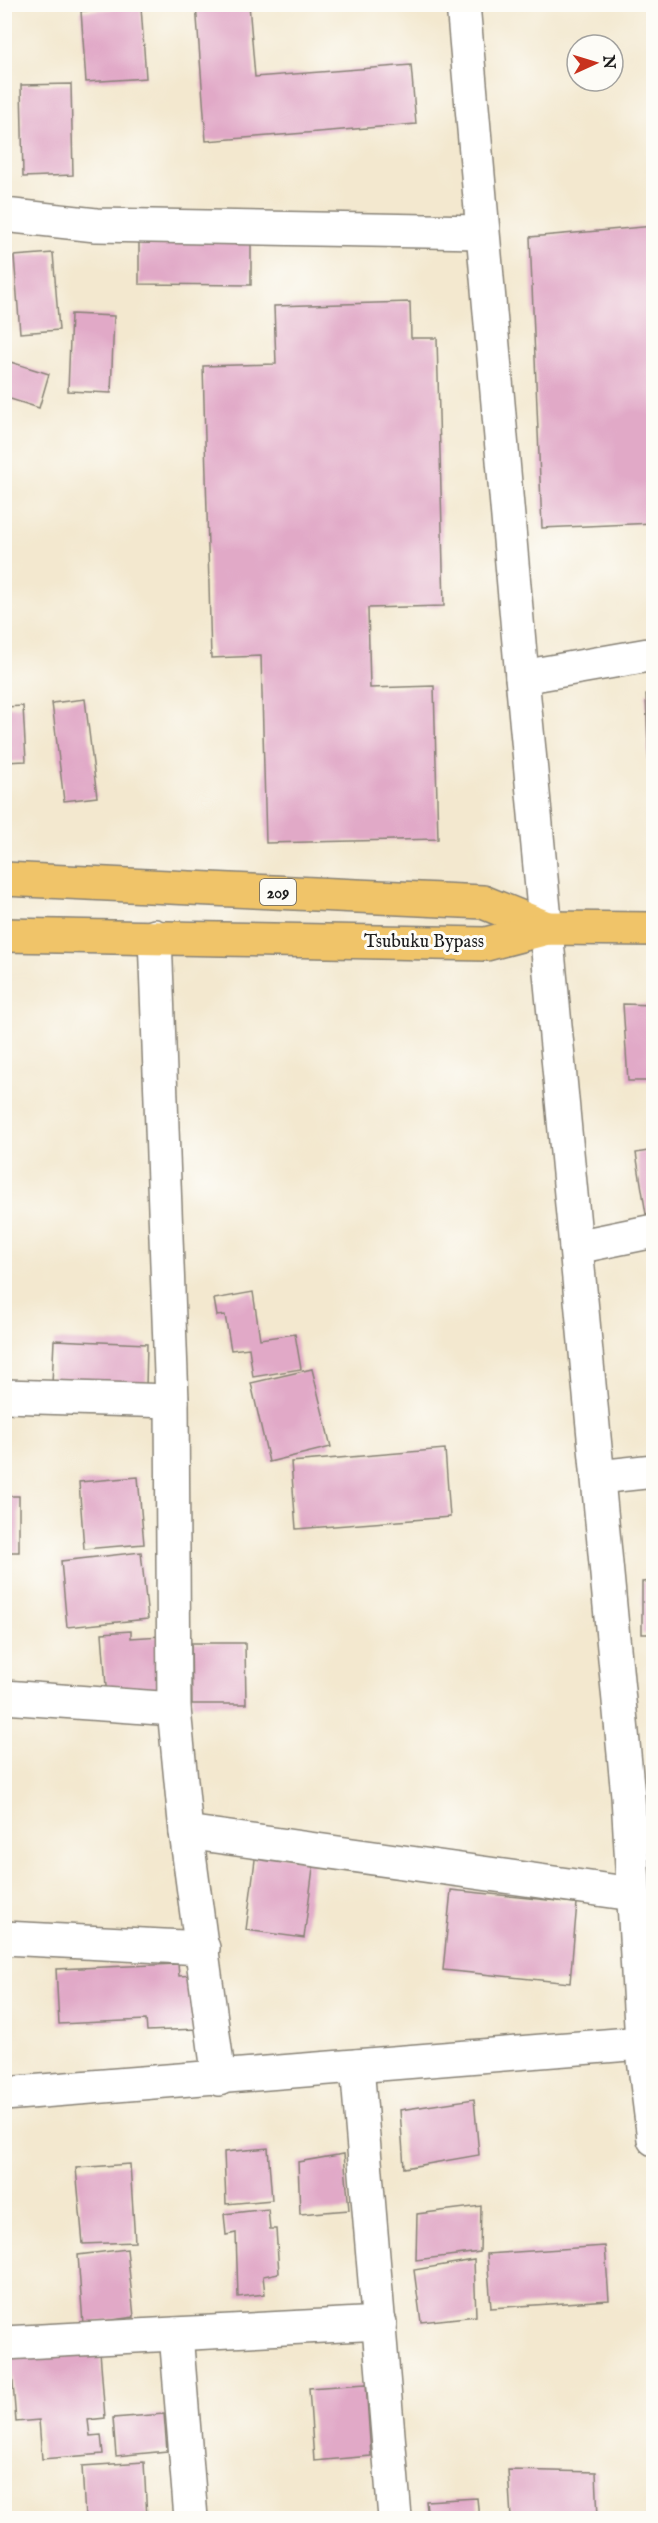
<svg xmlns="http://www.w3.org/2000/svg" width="658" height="2523" font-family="'IM FELL English',serif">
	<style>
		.building { fill: #e1a9c7 }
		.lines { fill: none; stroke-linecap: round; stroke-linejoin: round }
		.minor-casing { stroke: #888276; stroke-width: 36 }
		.highway-casing { stroke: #888276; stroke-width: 36 }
		.minor { stroke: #fff; stroke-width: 33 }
		.highway { stroke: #f0c469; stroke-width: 33 }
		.labels { text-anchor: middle; stroke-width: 6; stroke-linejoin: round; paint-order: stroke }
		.shield { fill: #fdfcf7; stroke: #605f5e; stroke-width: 1.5 }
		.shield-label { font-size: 16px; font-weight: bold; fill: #1c1c1c }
		.street-label { font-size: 18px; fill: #1c1c1c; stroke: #fdfcf7 }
	</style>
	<rect width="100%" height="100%" fill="#fdfcf7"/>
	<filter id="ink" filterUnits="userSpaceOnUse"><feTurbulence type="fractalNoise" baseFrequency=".0167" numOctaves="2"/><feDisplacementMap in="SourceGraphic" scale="12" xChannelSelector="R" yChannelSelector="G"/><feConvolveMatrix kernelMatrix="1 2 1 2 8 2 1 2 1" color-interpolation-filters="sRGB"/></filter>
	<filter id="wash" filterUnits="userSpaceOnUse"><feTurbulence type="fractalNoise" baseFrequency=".008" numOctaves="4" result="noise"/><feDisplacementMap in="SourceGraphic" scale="24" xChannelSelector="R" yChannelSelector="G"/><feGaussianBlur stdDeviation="1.35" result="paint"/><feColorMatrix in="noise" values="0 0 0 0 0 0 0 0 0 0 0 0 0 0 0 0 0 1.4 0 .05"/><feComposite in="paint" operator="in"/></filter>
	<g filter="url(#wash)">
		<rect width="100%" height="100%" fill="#f3e8cf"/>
		<g id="blocks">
			<g class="building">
				<path d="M196 4H249L255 77 411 65 416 124 206 141Z"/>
				<path d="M141 7 146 78 86 82 81 11Z"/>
				<path d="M71 84 73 175 23 177 21 85Z"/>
				<path d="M654 226V523L542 528 530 237Z"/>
				<path d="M139 239 251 240V285L139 284Z"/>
				<path d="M53 253 59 330 20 333 14 256Z"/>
				<path d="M410 302 411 338H437L444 606 368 608 370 688 434 686 438 839 266 843 261 656 211 658 203 366 276 364 274 306Z"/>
				<path d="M71 314 114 316 111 393 68 391Z"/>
				<path d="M4 360 49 374 39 408 4 397Z"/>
				<path d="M654 692V771H649L646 694Z"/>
				<path d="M85 699 97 797 64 801 52 703Z"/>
				<path d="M23 706 26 761 4 762V707Z"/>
				<path d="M623 1004 654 1005V1081H628Z"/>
				<path d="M654 1150V1212L646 1214 636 1153Z"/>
				<path d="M253 1292 260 1339 295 1334 301 1369 253 1377 249 1348 231 1350 225 1315 217 1316 214 1299Z"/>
				<path d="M54 1340 147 1344 146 1388 52 1384Z"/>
				<path d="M312 1369 331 1447 269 1462 251 1383Z"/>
				<path d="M445 1449 450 1517 296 1529 291 1462Z"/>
				<path d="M138 1477 144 1544 84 1549 79 1482Z"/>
				<rect x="4" y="1496" width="15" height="56"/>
				<path d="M141 1552 148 1619 67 1627 61 1561Z"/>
				<path d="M654 1581V1634H642V1582Z"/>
				<path d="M131 1631V1638L161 1636 165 1696 107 1700 102 1633Z"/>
				<path d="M191 1643H245L246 1704H192Z"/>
				<path d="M256 1852 314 1860 304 1938 246 1930Z"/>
				<path d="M451 1890 577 1903 570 1983 443 1970Z"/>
				<path d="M178 1964 179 1976 196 1975 198 2029 147 2031 146 2020 59 2024 56 1969Z"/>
				<path d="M474 2099 479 2155 404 2168 400 2110Z"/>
				<path d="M268 2148 272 2200 226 2204 224 2152Z"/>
				<path d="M344 2154 349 2210 300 2214 298 2162Z"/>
				<path d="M130 2164 135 2242 83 2244 76 2168Z"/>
				<path d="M481 2206 480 2252 416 2260 417 2214Z"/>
				<path d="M268 2209 270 2229H276L279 2273 263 2276 265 2294 238 2297 236 2233 226 2235 224 2214Z"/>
				<path d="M605 2246 609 2300 491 2308 487 2254Z"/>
				<path d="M127 2249 134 2317 83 2324 78 2255Z"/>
				<path d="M474 2260 476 2316 421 2322 414 2270Z"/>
				<path d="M100 2351 105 2418 88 2420 90 2436 101 2435 103 2454 42 2459 39 2420 16 2422 11 2358Z"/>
				<path d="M366 2384 371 2456 314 2461 309 2388Z"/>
				<path d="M164 2414 167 2451 116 2456 113 2418Z"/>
				<path d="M144 2462 147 2518H85L82 2466Z"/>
				<path d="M508 2470 596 2472 598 2518H511Z"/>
				<path d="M477 2498 479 2518H428L426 2501Z"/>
			</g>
		</g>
	</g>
	<g filter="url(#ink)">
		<use href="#blocks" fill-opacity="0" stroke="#888276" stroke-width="1.5"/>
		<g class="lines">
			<defs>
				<g id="minor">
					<path d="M463 4 522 677 628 1796 642 2043 654 2139"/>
					<path d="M4 215 96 225 481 232"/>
					<path d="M522 677 654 654"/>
					<path d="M155 936 172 1401 174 1709 186 1832 219 2079"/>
					<path d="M576 1247 654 1231"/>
					<path d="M4 1396 172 1401"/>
					<path d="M598 1477 654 1471"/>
					<path d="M4 1697 174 1709"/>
					<path d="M186 1832 633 1894"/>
					<path d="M4 1938 203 1948"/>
					<path d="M357 2066 395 2518"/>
					<path d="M4 2094 642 2043"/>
					<path d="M176 2334 191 2518"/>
					<path d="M4 2343 380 2323"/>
				</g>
				<g id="highway">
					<path d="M4 879 483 902 547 928"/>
					<path d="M4 935 486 944 547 928 654 929"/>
				</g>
			</defs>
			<use href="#minor" class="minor-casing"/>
			<use href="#highway" class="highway-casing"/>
			<use href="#minor" class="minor"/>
			<use href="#highway" class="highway"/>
		</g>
	</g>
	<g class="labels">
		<rect class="shield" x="260" y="879" width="36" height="26" rx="4.5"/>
		<g class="shield-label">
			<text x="278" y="898">209</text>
		</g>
		<g class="street-label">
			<text x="424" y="947">Tsubuku Bypass</text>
		</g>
	</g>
	<rect width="658" height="2523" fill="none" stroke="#fdfcf7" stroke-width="24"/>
	<g transform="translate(595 63) rotate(86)"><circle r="28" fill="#fdfcf7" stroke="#a3a29f" stroke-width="1.5"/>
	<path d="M0-4.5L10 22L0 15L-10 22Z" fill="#c8321e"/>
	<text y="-9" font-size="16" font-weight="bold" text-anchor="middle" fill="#1c1c1c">N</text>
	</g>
</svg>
